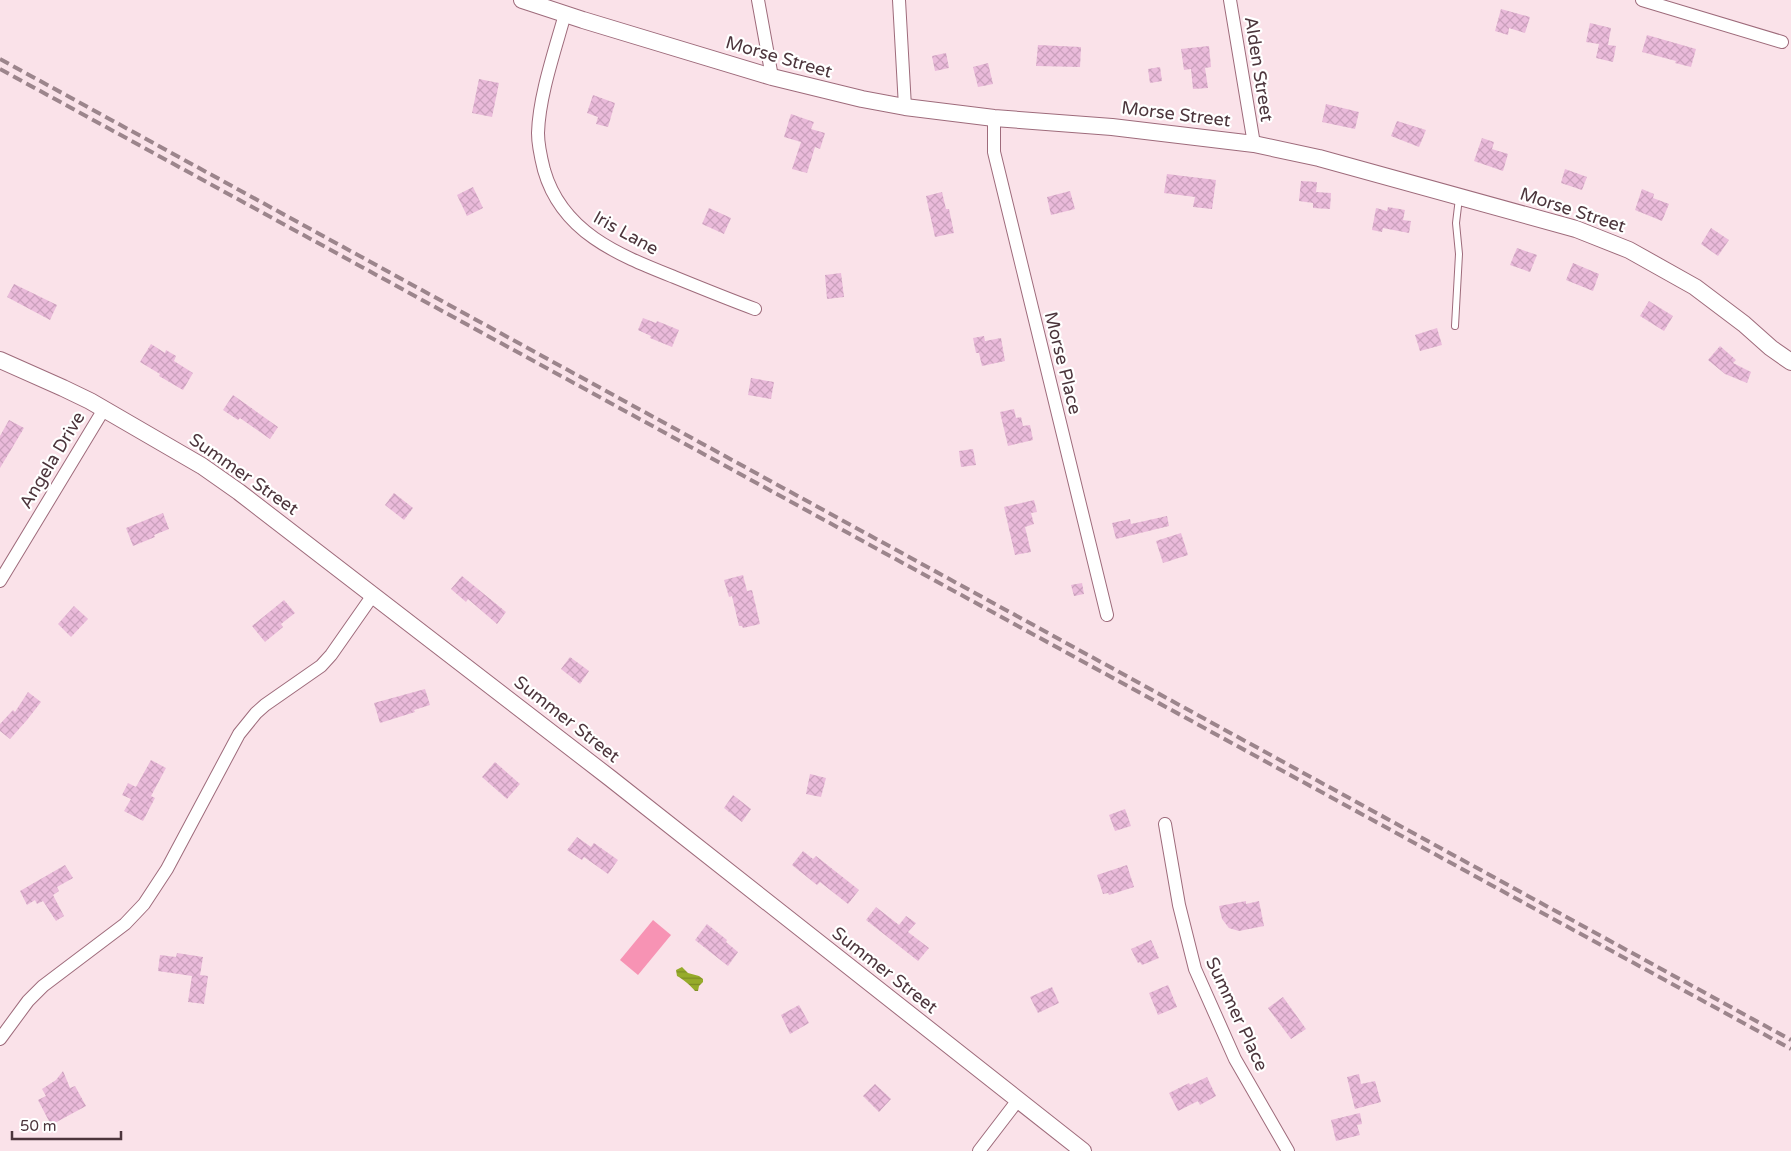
<svg xmlns="http://www.w3.org/2000/svg" width="1791" height="1151" font-family="'Varela Round',sans-serif">
	<style>
		.garden { fill: #f793b4 }
		.water { fill: url(#water-rules) }
		.building { fill: url(#building-cross-hatch) }
		.lines { fill: none; stroke-linecap: round; stroke-linejoin: round }
		.lane-casing { stroke: #9e6b7b; stroke-width: 8 }
		.street-casing { stroke: #9e6b7b; stroke-width: 14 }
		.secondary-casing { stroke: #9e6b7b; stroke-width: 18 }
		.lane { stroke: #fff; stroke-width: 6 }
		.street { stroke: #fff; stroke-width: 12 }
		.secondary { stroke: #fff; stroke-width: 16 }
		.rail { stroke: #9c858c; stroke-width: 4; stroke-dasharray: 10 5; stroke-linecap: butt }
		.labels { text-anchor: middle; stroke-width: 4.5; stroke-linejoin: round; paint-order: stroke }
		.street-label { font-size: 18px; fill: #4c353c; stroke: #fff }
	</style>
	<defs>
		<pattern id="water-rules" width="6" height="5" patternUnits="userSpaceOnUse" patternTransform="scale(1.25)"><rect width="6" height="5" fill="#96ab2a"/><path d="M0 2.5h6" fill="none" stroke="#7d8c25"/></pattern>
		<pattern id="building-cross-hatch" width="8" height="8" patternUnits="userSpaceOnUse" patternTransform="scale(1.25)"><rect width="8" height="8" fill="#eabada"/><path d="M0 0l8 8M0 8l8-8" fill="none" stroke="#caa0bc"/></pattern>
	</defs>
	<rect width="100%" height="100%" fill="#fae2e9"/>
	<path class="garden" d="M653 920 671 935 638 975 620 960Z"/>
	<path class="water" d="M682 967 688 973 699 976 703 979V982L699 986 698 991H695C691 986 683 979 677 976L676 970Z"/>
	<g class="building">
		<path d="M1501 9 1530 17 1525 33 1509 28 1508 35 1495 31Z"/>
		<path d="M1590 23 1611 28 1608 45 1616 46 1613 62 1596 58 1599 44 1586 42Z"/>
		<path d="M1647 35 1696 49 1691 67 1675 63 1676 61 1642 52Z"/>
		<path d="M1038 45 1081 47 1080 67 1036 66Z"/>
		<path d="M1209 46 1211 67 1205 68 1208 88 1193 89 1191 69 1184 70 1181 49Z"/>
		<path d="M946 53 949 68 935 71 932 56Z"/>
		<path d="M988 63 993 84 978 87 973 67Z"/>
		<path d="M1160 67 1162 81 1150 83 1148 69Z"/>
		<path d="M479 79 499 83 492 117 472 113Z"/>
		<path d="M593 95 615 103 608 127 596 124 598 117 587 113Z"/>
		<path d="M1326 104 1359 112 1355 129 1322 122Z"/>
		<path d="M791 114 814 122 811 129 825 133 820 149 815 147 807 173 792 169 801 142 784 137Z"/>
		<path d="M1397 121 1426 130 1419 147 1391 136Z"/>
		<path d="M1482 138 1494 142 1492 149 1508 154 1503 171 1474 161Z"/>
		<path d="M1565 169 1587 177 1582 190 1561 183Z"/>
		<path d="M1167 174 1216 180 1212 209 1193 207 1195 197 1164 193Z"/>
		<path d="M1301 181 1317 182 1316 192 1331 193 1330 209 1313 208V203L1299 201Z"/>
		<path d="M473 187 483 208 467 216 457 195Z"/>
		<path d="M1642 189 1654 194 1653 198 1669 204 1662 221 1635 210Z"/>
		<path d="M1070 191 1075 209 1051 215 1047 197Z"/>
		<path d="M942 192 946 209H949L954 233 935 237 926 196Z"/>
		<path d="M1388 207 1405 210 1403 220 1411 221 1409 233 1383 228 1382 232 1372 230 1376 208 1387 211Z"/>
		<path d="M709 208 731 218 724 234 702 224Z"/>
		<path d="M1711 228 1729 240 1718 256 1701 244Z"/>
		<path d="M1517 248 1537 255 1530 272 1510 265Z"/>
		<path d="M1573 263 1599 274 1593 291 1566 280Z"/>
		<path d="M841 273 844 297 827 299 825 275Z"/>
		<path d="M14 284 57 305 50 320 7 297Z"/>
		<path d="M1649 301 1673 316 1664 331 1640 316Z"/>
		<path d="M643 318 656 323 657 321 679 330 672 347 650 338 651 336 638 330Z"/>
		<path d="M1437 328 1442 345 1420 351 1415 335Z"/>
		<path d="M984 336 985 341 1001 338 1005 361 982 366 979 353H976L973 338Z"/>
		<path d="M151 344 165 353 166 350 176 356 174 361 193 373 183 390 159 376 160 374 140 362Z"/>
		<path d="M1720 346 1736 360 1733 363 1751 372 1747 383 1725 374 1708 360Z"/>
		<path d="M751 378 774 382 771 399 748 395Z"/>
		<path d="M233 395 278 427 270 439 240 418 238 420 223 410Z"/>
		<path d="M1014 409 1016 418 1021 417 1023 426 1030 425 1033 440 1008 446 1000 412Z"/>
		<path d="M9 420 24 428 0 468V436Z"/>
		<path d="M973 449 976 465 961 467 959 451Z"/>
		<path d="M394 493 413 508 404 520 385 505Z"/>
		<path d="M1034 500 1037 512 1031 513 1034 524 1025 527 1031 552 1015 555 1004 507Z"/>
		<path d="M163 513 169 529 154 535 155 537 133 546 126 528Z"/>
		<path d="M1167 516 1169 526 1116 539 1112 523 1130 519 1131 524Z"/>
		<path d="M1181 533 1188 555 1163 563 1156 541Z"/>
		<path d="M743 575 747 591 752 590 760 624 743 628 742 626H739L732 596 729 597 724 580Z"/>
		<path d="M462 576 506 612 497 624 468 599 466 602 451 589Z"/>
		<path d="M1082 583 1084 594 1074 596 1071 585Z"/>
		<path d="M284 600 295 613 281 624 283 627 265 642 252 626Z"/>
		<path d="M74 606 88 619 71 637 58 624Z"/>
		<path d="M570 657 589 671 580 684 561 669Z"/>
		<path d="M425 689 430 705 414 710 415 712 380 723 374 703Z"/>
		<path d="M28 692 41 702 27 720 10 739 0 731V724L13 710 15 712Z"/>
		<path d="M151 760 166 768 151 796 155 798 143 821 124 811 131 799 122 795 128 783 136 787Z"/>
		<path d="M495 762 520 784 507 799 482 777Z"/>
		<path d="M810 774 826 778 821 797 806 794Z"/>
		<path d="M733 795 751 809 742 822 724 808Z"/>
		<path d="M1125 809 1131 826 1115 831 1109 815Z"/>
		<path d="M577 837 591 847 594 843 618 860 608 874 584 857 582 860 567 850Z"/>
		<path d="M803 851 813 859 816 856 859 890 848 904 820 882 817 885 792 865Z"/>
		<path d="M65 865 73 878 57 887 59 891 53 895 64 916 56 921 43 901 37 904 35 900 27 905 20 891Z"/>
		<path d="M1127 865 1134 887 1109 895 1108 893 1103 894 1097 875Z"/>
		<path d="M1246 901V904L1259 901 1264 926 1239 931 1229 928 1222 919 1219 906Z"/>
		<path d="M876 907 899 925 906 916 916 923 908 932 929 948 918 961 866 920Z"/>
		<path d="M707 924 727 940 726 942 738 952 728 966 695 940Z"/>
		<path d="M1151 940 1159 958 1142 965 1140 962 1138 963 1131 949Z"/>
		<path d="M177 953 203 957 200 975 208 976 204 1004 188 1002 192 976 158 971 160 955 176 957Z"/>
		<path d="M1168 985 1177 1007 1158 1015 1149 993Z"/>
		<path d="M1052 987 1059 1003 1038 1013 1030 997Z"/>
		<path d="M1283 997 1306 1029 1291 1039 1268 1008Z"/>
		<path d="M799 1005 809 1023 790 1034 781 1015Z"/>
		<path d="M63 1071 70 1088 75 1086 86 1106 51 1125 38 1100 46 1096 42 1089 56 1080Z"/>
		<path d="M1359 1074 1361 1084 1375 1081 1381 1102 1355 1109 1347 1077Z"/>
		<path d="M1207 1077 1216 1096 1200 1105 1198 1101 1178 1111 1169 1093 1189 1083 1190 1085Z"/>
		<path d="M875 1084 891 1099 879 1112 863 1096Z"/>
		<path d="M1360 1113 1362 1124 1357 1125 1360 1135 1336 1141 1331 1120Z"/>
	</g>
	<g class="lines">
		<defs>
			<path id="lane" d="M1455 326 1459 254 1456 223 1459 198"/>
			<g id="street">
				<path d="M758 0 772 77"/>
				<path d="M899 0 905 107"/>
				<path d="M1230 0 1254 144"/>
				<path d="M1642 0 1782 42"/>
				<path d="M565 14C555 50 539 96 538 133 538 146 541 158 544 170 562 233 619 255 674 277 701 288 728 299 755 309"/>
				<path d="M994 118V152L1107 615"/>
				<path d="M0 581 104 409"/>
				<path d="M1165 824 1179 905 1195 969 1235 1059 1288 1151"/>
				<path d="M0 1039 28 1001 43 986 125 924 144 904 167 869 239 734 256 713 265 705 321 666 331 655 373 595"/>
				<path d="M979 1151 1018 1100"/>
			</g>
			<g id="secondary">
				<path d="M522 0 583 20 772 77 862 99 905 107 994 118 1112 127 1254 144 1319 158 1576 229 1629 250 1695 287 1744 324 1771 348 1791 362"/>
				<path d="M0 360 63 388 90 401 202 466 239 492 610 778 1083 1151"/>
			</g>
		</defs>
		<use href="#lane" class="lane-casing"/>
		<use href="#street" class="street-casing"/>
		<use href="#secondary" class="secondary-casing"/>
		<use href="#lane" class="lane"/>
		<use href="#street" class="street"/>
		<use href="#secondary" class="secondary"/>
		<g class="rail">
			<path d="M0 59 1791 1040"/>
			<path d="M0 69 1791 1049"/>
		</g>
	</g>
	<g class="labels">
		<g class="street-label">
			<text transform="translate(779 57) rotate(16)" y="6">Morse Street</text>
			<text transform="translate(1259 69) rotate(81)" y="6">Alden Street</text>
			<text transform="translate(1176 114) rotate(7)" y="6">Morse Street</text>
			<text transform="translate(1573 210) rotate(18)" y="6">Morse Street</text>
			<text transform="translate(626 233) rotate(29)" y="6">Iris Lane</text>
			<text transform="translate(1063 363) rotate(76)" y="6">Morse Place</text>
			<text transform="translate(52 460) rotate(-59)" y="6">Angela Drive</text>
			<text transform="translate(244 474) rotate(35)" y="6">Summer Street</text>
			<text transform="translate(567 719) rotate(38)" y="6">Summer Street</text>
			<text transform="translate(885 970) rotate(38)" y="6">Summer Street</text>
			<text transform="translate(1237 1014) rotate(65)" y="6">Summer Place</text>
		</g>
	</g>
	<path d="M12 1131v8h109v-8" fill="none" stroke="#4c353c" stroke-width="2.5"/>
	<text x="20" y="1131" font-size="15" fill="#4c353c" stroke="#ffffff" stroke-width="4" paint-order="stroke">50 m</text>
</svg>
